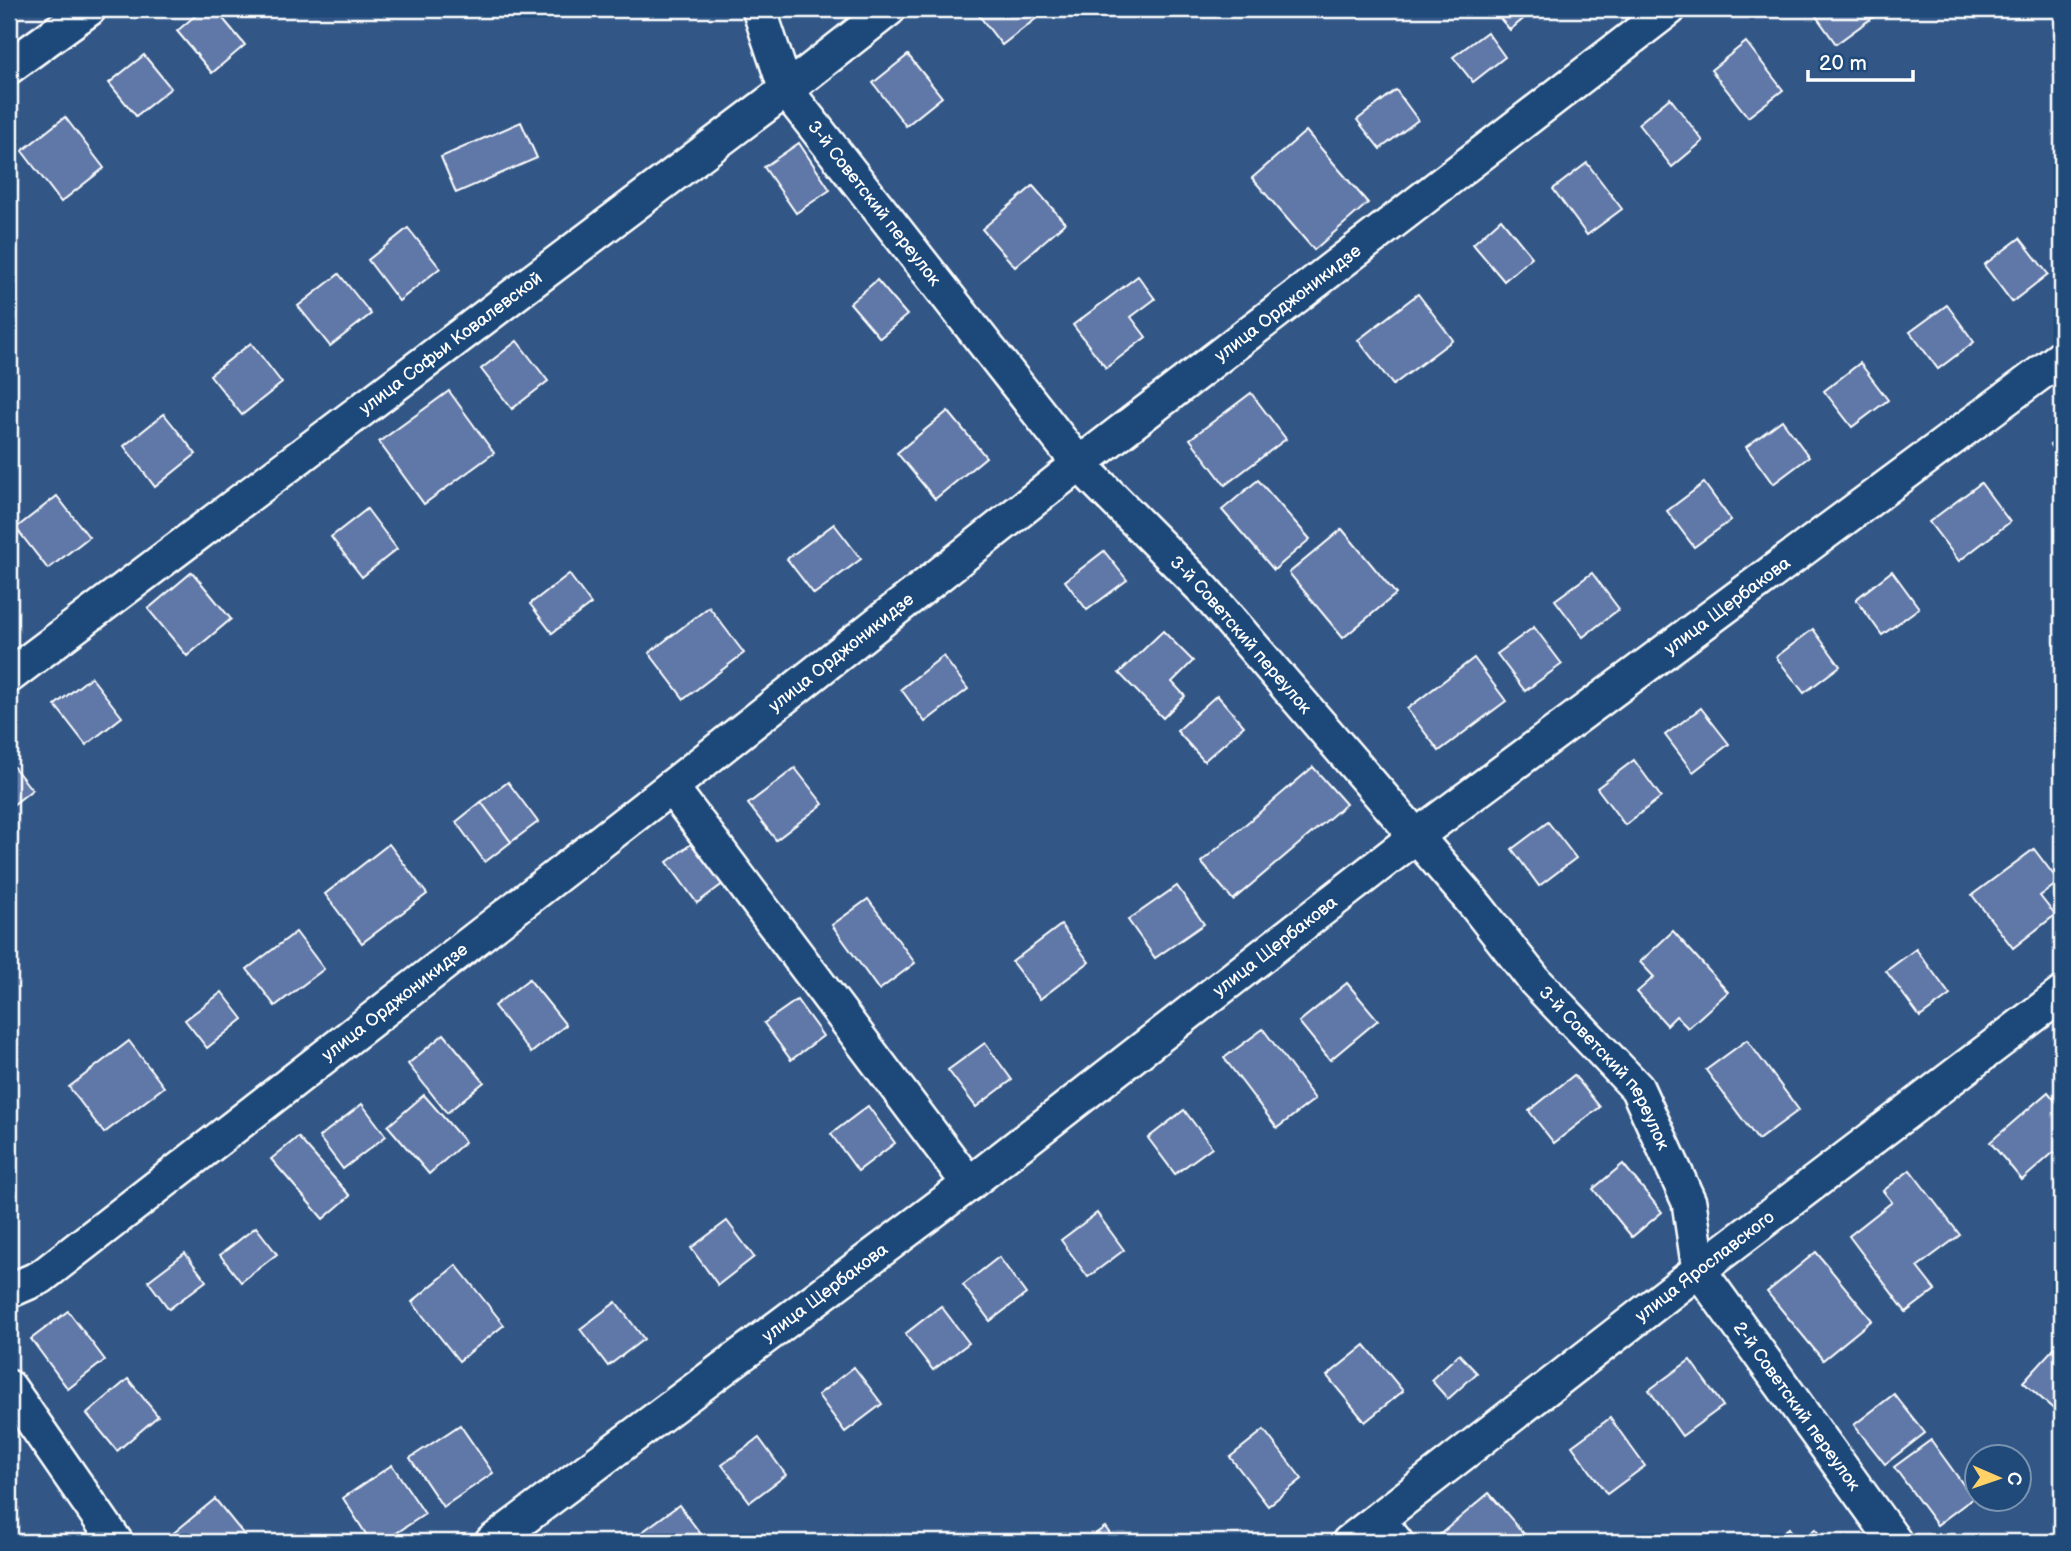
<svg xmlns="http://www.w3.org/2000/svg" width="2071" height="1551" font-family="'Balsamiq Sans',sans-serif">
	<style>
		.building { fill: #6078a8; stroke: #fff; stroke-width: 2 }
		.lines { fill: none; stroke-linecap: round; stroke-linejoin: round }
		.street-casing { stroke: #fff; stroke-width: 38 }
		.street { stroke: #1f4a7a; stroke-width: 33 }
		.labels { text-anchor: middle; stroke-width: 7; stroke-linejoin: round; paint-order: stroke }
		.street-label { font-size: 18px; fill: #fff; stroke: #1f4a7a }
	</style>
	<rect width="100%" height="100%" fill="#325787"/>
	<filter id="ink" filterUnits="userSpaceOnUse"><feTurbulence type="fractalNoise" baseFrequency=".0143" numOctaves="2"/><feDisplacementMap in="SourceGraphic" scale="14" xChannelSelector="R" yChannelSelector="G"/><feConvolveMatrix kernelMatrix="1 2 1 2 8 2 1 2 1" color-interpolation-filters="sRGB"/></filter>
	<g filter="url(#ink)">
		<g class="building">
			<path d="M203 9H215L245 45 212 73 177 31Z"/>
			<path d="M974 9H1031L1038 17 1002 45Z"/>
			<path d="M1492 9H1535L1510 30Z"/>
			<path d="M1811 9H1871L1876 15 1836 44Z"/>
			<path d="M1487 32 1505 57 1473 82 1453 57Z"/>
			<path d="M1746 42 1783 90 1748 117 1711 70Z"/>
			<path d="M144 55 171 88 136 116 109 83Z"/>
			<path d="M908 55 942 97 906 126 873 83Z"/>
			<path d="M1396 90 1418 120 1380 149 1357 120Z"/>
			<path d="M1670 98 1703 141 1672 167 1638 124Z"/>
			<path d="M65 117 104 168 61 202 22 151Z"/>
			<path d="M521 122 537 158 456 193 441 157Z"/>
			<path d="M1306 131 1368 203 1314 250 1252 178Z"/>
			<path d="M799 143 830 190 796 213 764 167Z"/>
			<path d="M1587 163 1622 209 1587 235 1553 189Z"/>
			<path d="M1033 186 1065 223 1015 267 982 229Z"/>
			<path d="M1501 219 1532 257 1504 281 1473 244Z"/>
			<path d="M408 228 440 268 399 301 368 260Z"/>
			<path d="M2020 238 2048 274 2012 302 1984 265Z"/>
			<path d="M339 274 371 314 330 346 298 306Z"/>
			<path d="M1138 276 1155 299 1131 317 1146 337 1106 368 1073 325Z"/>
			<path d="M877 280 907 315 880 338 850 303Z"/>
			<path d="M1418 294 1453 340 1393 385 1358 340Z"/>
			<path d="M1947 305 1974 342 1938 369 1910 332Z"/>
			<path d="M517 341 548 381 512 409 481 369Z"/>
			<path d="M251 343 282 383 242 415 210 375Z"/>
			<path d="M1860 363 1888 400 1852 427 1824 391Z"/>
			<path d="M449 391 494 453 424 504 379 442Z"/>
			<path d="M1251 393 1286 439 1225 485 1190 439Z"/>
			<path d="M948 411 986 457 935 499 897 453Z"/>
			<path d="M164 414 196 454 155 487 124 446Z"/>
			<path d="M1782 420 1809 457 1773 484 1746 447Z"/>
			<path d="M2062 436V462L2050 445Z"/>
			<path d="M1258 480 1310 539 1274 570 1222 510Z"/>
			<path d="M1704 483 1731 520 1694 547 1667 511Z"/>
			<path d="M1981 483 2010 522 1959 561 1929 522Z"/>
			<path d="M57 496 89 537 48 569 16 528Z"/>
			<path d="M367 509 397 549 362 577 331 537Z"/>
			<path d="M834 524 861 559 814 594 787 559Z"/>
			<path d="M1342 529 1396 594 1343 638 1289 573Z"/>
			<path d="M1104 551 1127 580 1087 610 1065 581Z"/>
			<path d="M1892 571 1919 608 1882 635 1856 599Z"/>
			<path d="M192 572 231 619 187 656 148 609Z"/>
			<path d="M1592 573 1619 609 1583 637 1555 600Z"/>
			<path d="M569 574 591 604 552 633 530 604Z"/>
			<path d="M709 607 744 653 684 699 649 653Z"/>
			<path d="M1534 627 1562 664 1525 691 1497 654Z"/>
			<path d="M1813 629 1840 666 1804 693 1776 657Z"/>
			<path d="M1163 631 1193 661 1172 682 1185 696 1163 718 1119 673Z"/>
			<path d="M943 656 968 689 925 722 901 689Z"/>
			<path d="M1474 658 1506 701 1439 751 1407 709Z"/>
			<path d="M91 677 122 717 86 745 55 705Z"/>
			<path d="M1217 695 1244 726 1204 761 1177 731Z"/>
			<path d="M1701 708 1729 744 1693 772 1665 735Z"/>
			<path d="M1634 760 1661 797 1625 825 1597 788Z"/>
			<path d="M9 761 32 790 9 808Z"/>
			<path d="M1313 767 1346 804 1233 900 1201 862Z"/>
			<path d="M795 768 823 804 776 840 748 804Z"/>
			<path d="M508 782 538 822 511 842 481 802Z"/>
			<path d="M481 802 511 842 485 862 456 822Z"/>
			<path d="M1548 822 1576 858 1539 886 1512 849Z"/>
			<path d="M698 839 728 880 697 903 667 862Z"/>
			<path d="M389 844 427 894 362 943 325 894Z"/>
			<path d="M2034 849 2059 882 2040 896 2055 915 2013 948 1972 895Z"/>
			<path d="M1177 886 1204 924 1155 958 1128 920Z"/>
			<path d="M868 899 915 963 879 990 832 925Z"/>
			<path d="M1061 925 1089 962 1040 999 1012 962Z"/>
			<path d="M1673 931 1728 992 1688 1028 1676 1016 1667 1025 1637 992 1654 977 1640 962Z"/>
			<path d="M296 932 324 969 275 1006 247 969Z"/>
			<path d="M1916 949 1950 995 1920 1017 1886 971Z"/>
			<path d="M529 979 566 1025 531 1053 494 1006Z"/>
			<path d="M1347 983 1378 1020 1330 1060 1299 1022Z"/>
			<path d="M222 992 243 1019 207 1048 185 1020Z"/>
			<path d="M797 1000 823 1036 791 1060 764 1023Z"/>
			<path d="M1263 1029 1315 1099 1277 1128 1224 1058Z"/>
			<path d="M444 1034 484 1082 447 1113 408 1064Z"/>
			<path d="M1747 1040 1799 1110 1758 1140 1706 1070Z"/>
			<path d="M129 1041 164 1087 104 1133 69 1087Z"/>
			<path d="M985 1043 1012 1080 976 1107 948 1070Z"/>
			<path d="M1574 1075 1600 1107 1554 1143 1529 1111Z"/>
			<path d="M2048 1092 2062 1109V1161L2054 1152 2022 1180 1990 1142Z"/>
			<path d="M424 1095 465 1142 429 1174 388 1126Z"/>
			<path d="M362 1104 386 1136 343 1169 319 1137Z"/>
			<path d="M868 1106 895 1143 858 1171 831 1134Z"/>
			<path d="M1184 1110 1212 1147 1175 1174 1148 1138Z"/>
			<path d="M298 1137 350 1196 323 1219 271 1159Z"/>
			<path d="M1623 1164 1662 1212 1632 1237 1593 1189Z"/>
			<path d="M1910 1170 1960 1235 1917 1267 1935 1290 1906 1312 1849 1236 1892 1202 1883 1191Z"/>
			<path d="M1097 1213 1124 1250 1088 1277 1061 1240Z"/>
			<path d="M727 1221 754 1257 718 1285 691 1248Z"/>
			<path d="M256 1227 277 1254 241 1282 220 1255Z"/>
			<path d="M1816 1252 1872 1320 1823 1360 1767 1292Z"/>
			<path d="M185 1253 206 1281 169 1309 148 1281Z"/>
			<path d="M999 1257 1026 1294 990 1321 963 1285Z"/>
			<path d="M456 1265 504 1325 459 1361 412 1302Z"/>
			<path d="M616 1302 644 1339 608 1366 580 1329Z"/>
			<path d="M941 1306 969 1343 933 1370 905 1334Z"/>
			<path d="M68 1311 105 1360 68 1389 31 1339Z"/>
			<path d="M2062 1339V1408L2058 1413 2023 1382Z"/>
			<path d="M1365 1345 1403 1391 1365 1422 1327 1376Z"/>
			<path d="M1459 1354 1477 1373 1448 1399 1431 1380Z"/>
			<path d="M1690 1360 1723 1406 1682 1436 1649 1390Z"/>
			<path d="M854 1367 882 1404 845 1432 818 1395Z"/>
			<path d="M128 1379 158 1416 117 1451 87 1414Z"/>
			<path d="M1894 1394 1925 1433 1885 1464 1854 1425Z"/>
			<path d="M1610 1418 1645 1466 1607 1494 1572 1446Z"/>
			<path d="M460 1425 493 1473 443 1507 410 1458Z"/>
			<path d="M1264 1430 1302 1479 1268 1506 1230 1457Z"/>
			<path d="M759 1438 786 1475 750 1502 722 1465Z"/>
			<path d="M1931 1440 1973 1498 1937 1525 1894 1467Z"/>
			<path d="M392 1465 425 1514 383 1542H371L343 1498Z"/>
			<path d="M1489 1493 1531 1542H1441L1437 1537Z"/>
			<path d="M215 1499 250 1542H167L165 1540Z"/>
			<path d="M679 1505 706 1541 650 1542 642 1532Z"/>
			<path d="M1105 1527 1116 1542H1084Z"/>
			<path d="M1789 1528 1799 1542 1815 1529 1825 1542H1770Z"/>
		</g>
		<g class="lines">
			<defs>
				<g id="street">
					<path id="s1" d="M759 9 786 90 1079 464 1204 590 1477 907 1535 981 1637 1088 1689 1202 1699 1270 1895 1542"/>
					<path d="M9 67 89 9"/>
					<path id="s2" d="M9 676 786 90 889 9"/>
					<path d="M671 787 969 1184"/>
					<path id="s3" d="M9 1291 41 1277 671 787 1079 464 1669 9"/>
					<path d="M9 1387 116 1542"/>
					<path d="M1378 1520 1396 1542"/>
					<path id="s4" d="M492 1542 969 1184 1415 837 2062 357"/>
					<path id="s5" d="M1349 1542 1699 1270 2062 994"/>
				</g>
			</defs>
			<use href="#street" class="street-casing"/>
			<use href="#street" class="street"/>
		</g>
	</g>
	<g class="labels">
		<g class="street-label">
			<text dy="6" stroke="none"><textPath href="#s1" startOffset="229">3-й Советский переулок</textPath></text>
			<text dy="6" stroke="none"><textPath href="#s3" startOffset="1617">улица Орджоникидзе</textPath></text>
			<text dy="6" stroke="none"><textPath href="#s2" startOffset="553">улица Софьи Ковалевской</textPath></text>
			<text dy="6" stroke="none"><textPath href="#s4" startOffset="1550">улица Щербакова</textPath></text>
			<text dy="6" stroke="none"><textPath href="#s1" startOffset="796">3-й Советский переулок</textPath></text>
			<text dy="6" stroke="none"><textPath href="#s3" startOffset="1050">улица Орджоникидзе</textPath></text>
			<text dy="6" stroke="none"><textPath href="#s4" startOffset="984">улица Щербакова</textPath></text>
			<text dy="6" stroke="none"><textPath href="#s3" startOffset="483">улица Орджоникидзе</textPath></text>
			<text dy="6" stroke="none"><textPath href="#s1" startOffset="1363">3-й Советский переулок</textPath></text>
			<text dy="6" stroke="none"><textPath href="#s5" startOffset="450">улица Ярославского</textPath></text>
			<text dy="6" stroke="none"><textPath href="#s4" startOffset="416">улица Щербакова</textPath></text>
			<text dy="6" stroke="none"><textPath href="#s1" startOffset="1760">2-й Советский переулок</textPath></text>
		</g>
	</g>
	<rect width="2071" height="1551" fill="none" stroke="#1f4a7a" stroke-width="35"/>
	<rect x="18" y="18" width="2036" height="1516" fill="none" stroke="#fff" stroke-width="2.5" filter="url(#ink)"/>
	<g transform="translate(1998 1478) rotate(92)"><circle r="33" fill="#1f4a7a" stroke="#7992af" stroke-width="2"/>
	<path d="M0-5L12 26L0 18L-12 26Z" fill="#ffd166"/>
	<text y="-10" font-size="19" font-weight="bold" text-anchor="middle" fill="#ffffff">С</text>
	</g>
	<path d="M1808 70v10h105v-10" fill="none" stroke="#ffffff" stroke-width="3.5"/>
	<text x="1819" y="70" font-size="21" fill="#ffffff" stroke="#1f4a7a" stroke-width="5" paint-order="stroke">20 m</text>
</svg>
